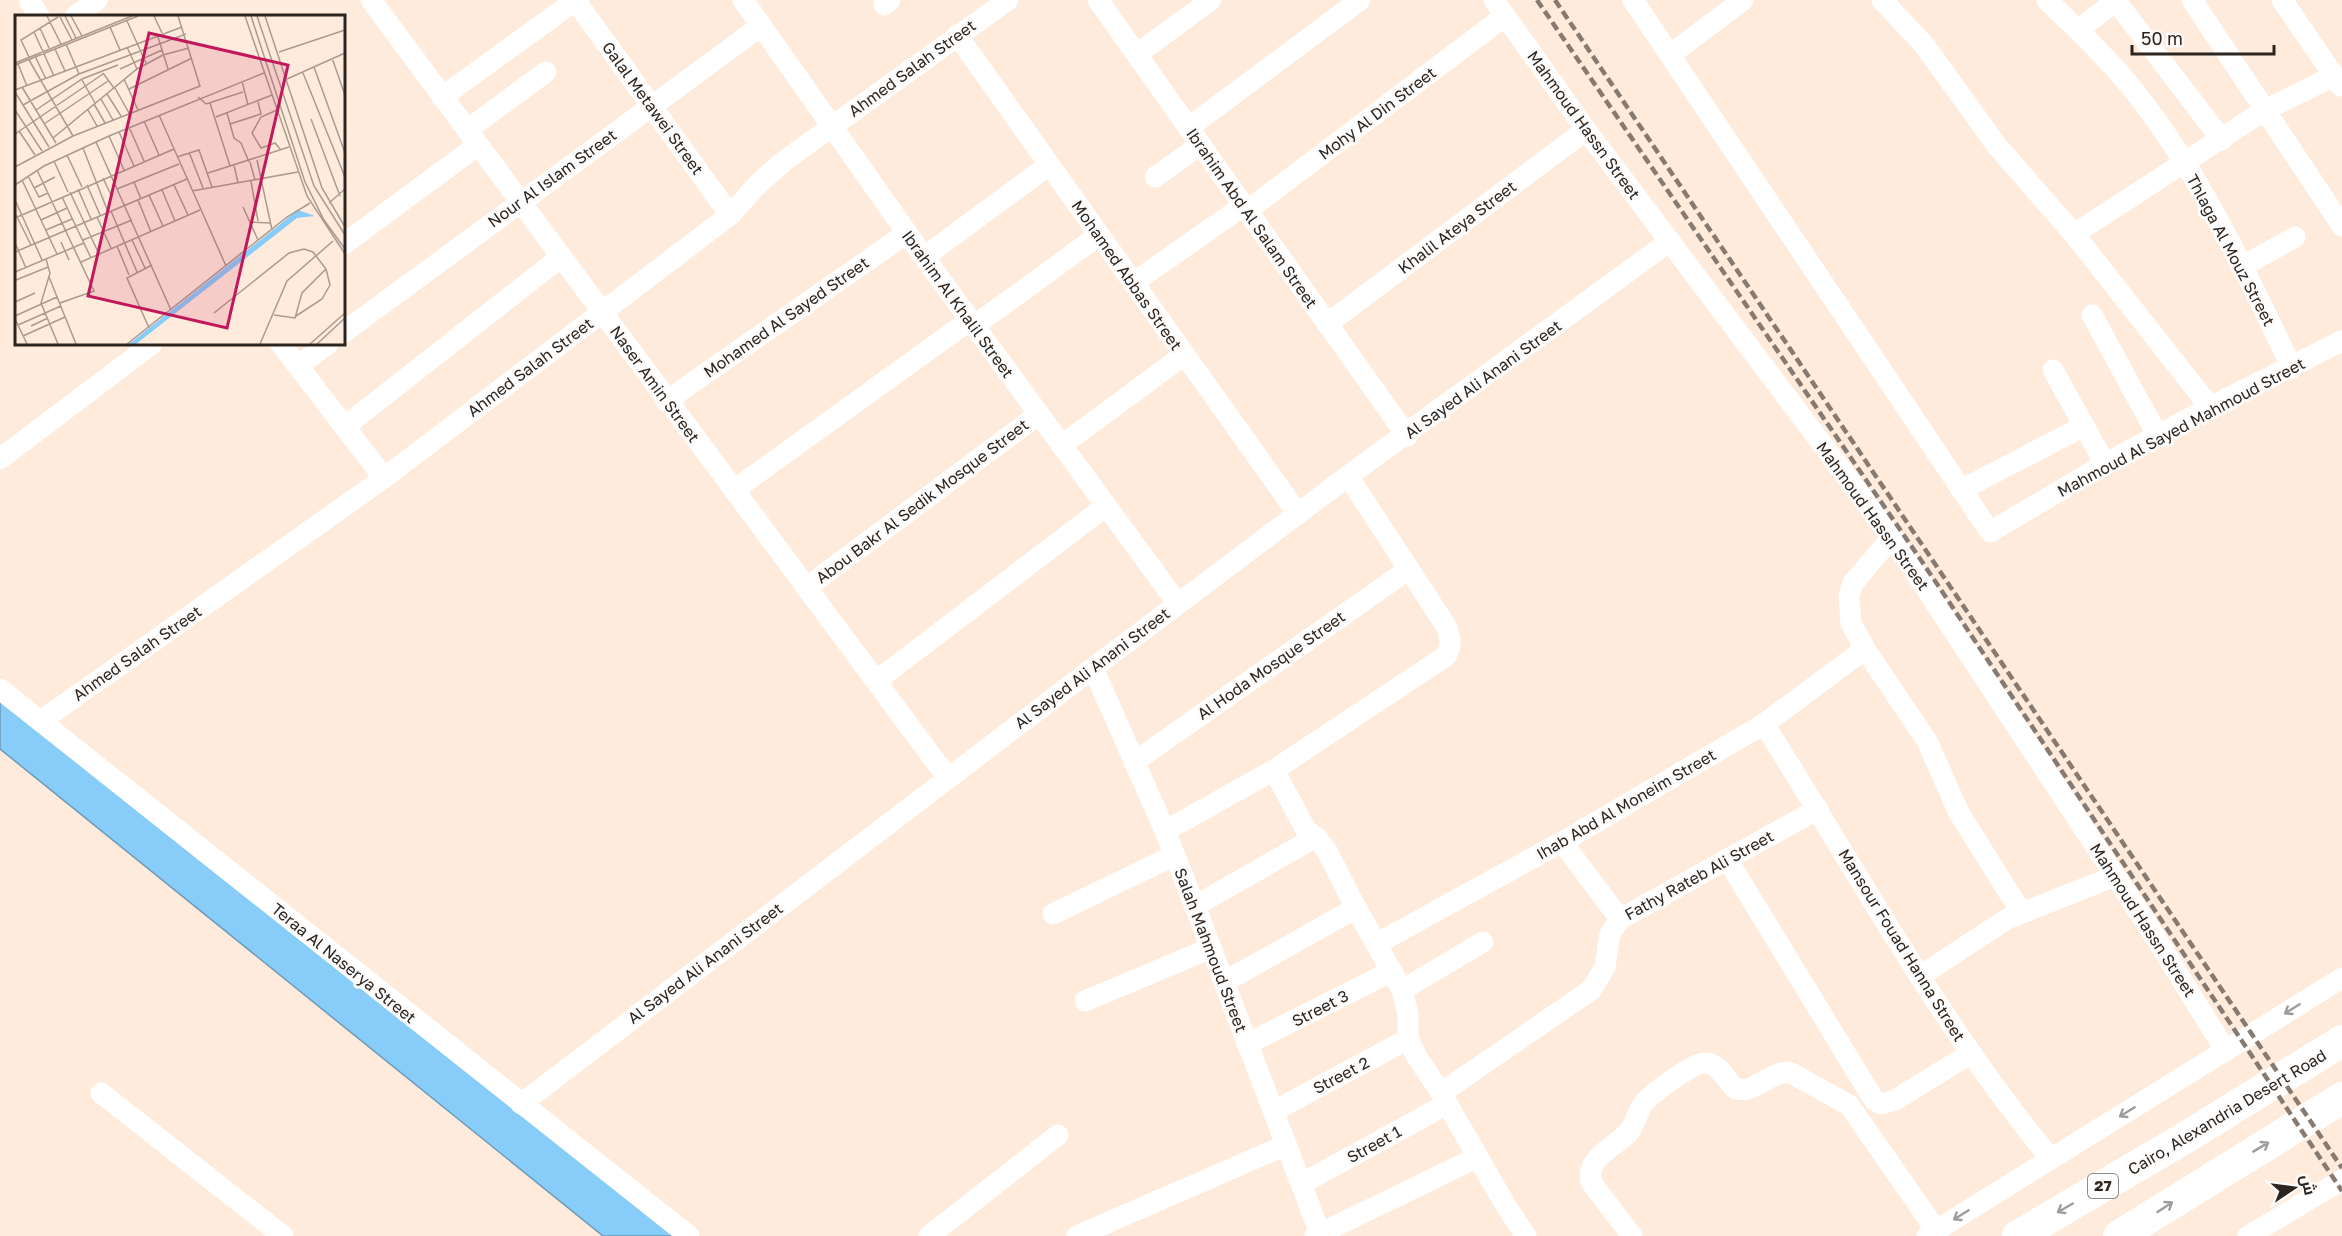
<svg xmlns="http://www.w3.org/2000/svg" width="2342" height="1236" font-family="'Golos Text',Cairo,sans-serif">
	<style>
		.water { fill: #88ccfa; stroke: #6c9ab8; stroke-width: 1.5 }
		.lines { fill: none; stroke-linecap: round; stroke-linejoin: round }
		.minor { stroke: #fff; stroke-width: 21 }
		.highway { stroke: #fff; stroke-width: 32 }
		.rail { stroke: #877a70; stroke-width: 4.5; stroke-dasharray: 9 4.5; stroke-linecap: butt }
		.oneway { stroke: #a09c9a }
		.labels { text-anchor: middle; stroke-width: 6; stroke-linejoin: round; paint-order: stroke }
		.shield { fill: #fcfcfc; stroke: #6a6561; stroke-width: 1.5 }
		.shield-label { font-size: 15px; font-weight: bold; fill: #2c241e }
		.street-label { font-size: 16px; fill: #2c241e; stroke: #fcfcfc }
		.inset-road { fill: none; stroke: #ab9b8f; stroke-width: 1.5 }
		.view { fill: #c2185b; fill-opacity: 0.15; stroke: #c2185b; stroke-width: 3 }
		.inset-edge { fill: none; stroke: #2c241e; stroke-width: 3 }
	</style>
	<rect width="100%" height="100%" fill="#ffebdb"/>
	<path class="water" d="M0 698 682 1236H603L0 749Z"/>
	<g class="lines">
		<g class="minor">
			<path d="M29 0 39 16"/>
			<path d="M371 0 947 777"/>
			<path d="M575 0 730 215"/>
			<path d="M743 0 924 257 1178 604"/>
			<path d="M1098 0 1407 436"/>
			<path d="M1494 0 1586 130 1892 537 2152 932 2226 1051"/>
			<path d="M1633 0 1990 532 2105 464 2210 407 2342 341"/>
			<path d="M1882 0 1925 46 1997 146 2074 234 2210 407"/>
			<path d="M2047 0C2072 25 2098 49 2121 75 2195 162 2243 266 2292 368"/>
			<path d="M2115 0 2222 140"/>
			<path d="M2192 0 2342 226"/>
			<path d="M2282 0 2341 86"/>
			<path d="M884 5 890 0"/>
			<path d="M75 16 97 0"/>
			<path d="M2078 30 2117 0"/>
			<path d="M957 35 1298 514"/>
			<path d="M1137 54 1211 0"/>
			<path d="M1671 54 1743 0"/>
			<path d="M442 97 576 0"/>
			<path d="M1188 128 1360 0"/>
			<path d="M467 130 546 72"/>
			<path d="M1155 177 1200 145"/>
			<path d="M1248 210 1505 16"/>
			<path d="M2074 234 2265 110 2334 76"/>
			<path d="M344 244 478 145"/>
			<path d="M924 257 1049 165"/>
			<path d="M2243 266 2295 237"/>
			<path d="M1133 283 1243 206"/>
			<path d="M2092 315 2158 436"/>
			<path d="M1327 324 1586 130"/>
			<path d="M974 326 1099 235"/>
			<path d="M344 332 761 26"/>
			<path d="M281 344 384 478"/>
			<path d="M298 366 328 344"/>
			<path d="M2053 370 2105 464"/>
			<path d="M666 401 907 233"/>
			<path d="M344 427 561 257"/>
			<path d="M1062 445 1184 355"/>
			<path d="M0 459 152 344"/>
			<path d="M734 490 970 320"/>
			<path d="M1961 490 2084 426"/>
			<path d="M1892 537 1853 583 1849 596 1851 623 1865 649 1927 741 1959 813 2021 912"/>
			<path d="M806 588 1039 414"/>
			<path d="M1093 668 1165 831 1195 906 1321 1236"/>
			<path d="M876 681 1106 506"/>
			<path d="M0 689 689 1236"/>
			<path d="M41 721 384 478 730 215 759 183 784 161 1008 0"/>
			<path d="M1764 724C1857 871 1940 1025 2051 1159"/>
			<path d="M1134 762 1409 569"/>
			<path d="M1274 770 1306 830 1316 837 1327 851 1356 908 1402 990 1408 1014V1039L1417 1057 1441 1093 1506 1206 1526 1236"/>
			<path d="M1165 831 1274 770 1446 656C1452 645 1451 638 1446 626L1348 476"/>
			<path d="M1562 842 1620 919"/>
			<path d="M1727 859 1874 1100 1881 1104 1895 1100 1970 1054"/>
			<path d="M1195 906 1316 837"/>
			<path d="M1053 914 1175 855"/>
			<path d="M1376 944 1562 842 1764 724 1865 649"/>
			<path d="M1920 976 2007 919 2115 876"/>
			<path d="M1224 982 1356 908"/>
			<path d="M1402 990 1483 942"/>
			<path d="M1085 1001 1211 948"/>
			<path d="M1247 1044 1392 971"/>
			<path d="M101 1093 283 1236"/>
			<path d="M1441 1093 1591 990 1605 967 1610 934 1620 919 1818 809"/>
			<path d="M521 1104 1093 668 1348 476 1670 241"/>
			<path d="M1274 1111 1408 1039"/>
			<path d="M1301 1184 1447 1104"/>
			<path d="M929 1236 1058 1135"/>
			<path d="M1077 1236 1286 1145"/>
			<path d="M1315 1236 1478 1157"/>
			<path d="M1632 1236 1591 1182C1585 1159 1614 1147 1628 1133 1635 1125 1637 1113 1643 1104 1651 1094 1692 1063 1705 1063 1720 1063 1725 1080 1736 1089 1754 1094 1769 1072 1789 1072L1849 1105 1936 1230"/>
			<path d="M1927 1236 2342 978"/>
			<path d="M2248 1236 2342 1180"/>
		</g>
		<g class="highway">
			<path d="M2018 1236 2188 1136 2342 1041"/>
			<path d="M2119 1236 2342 1098"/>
		</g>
		<g class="rail">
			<path d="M1537 0 1925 566 2342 1191"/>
			<path d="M1555 0 2342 1168"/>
		</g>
	</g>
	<defs><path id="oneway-shaft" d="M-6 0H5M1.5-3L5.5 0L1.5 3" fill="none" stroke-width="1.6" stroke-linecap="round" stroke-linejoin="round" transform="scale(1.5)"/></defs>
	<g class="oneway">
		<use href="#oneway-shaft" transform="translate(2292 1009) rotate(148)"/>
		<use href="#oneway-shaft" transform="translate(2127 1112) rotate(148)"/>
		<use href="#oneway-shaft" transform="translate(2261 1147) rotate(-31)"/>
		<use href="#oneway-shaft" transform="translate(2165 1207) rotate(-33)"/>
		<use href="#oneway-shaft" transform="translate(2065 1208) rotate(150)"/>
		<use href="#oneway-shaft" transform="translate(1961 1215) rotate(148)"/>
	</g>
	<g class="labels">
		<rect class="shield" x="2088" y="1174" width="30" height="24" rx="4.5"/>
		<g class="shield-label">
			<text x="2103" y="1191">27</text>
		</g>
		<g class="street-label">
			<text transform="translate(912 68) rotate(-36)" y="6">Ahmed Salah Street</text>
			<text transform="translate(653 108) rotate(54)" y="6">Galal Metawei Street</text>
			<text transform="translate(1377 113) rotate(-37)" y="6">Mohy Al Din Street</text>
			<text transform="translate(1584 125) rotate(54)" y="6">Mahmoud Hassn Street</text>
			<text transform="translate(552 178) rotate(-36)" y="6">Nour Al Islam Street</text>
			<text transform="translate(1252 218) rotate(55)" y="6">Ibrahim Abd Al Salam Street</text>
			<text transform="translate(1457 227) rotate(-37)" y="6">Khalil Ateya Street</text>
			<text transform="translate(2231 250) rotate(62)" y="6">Thlaga Al Mouz Street</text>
			<text transform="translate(1127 275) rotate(55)" y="6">Mohamed Abbas Street</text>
			<text transform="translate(958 304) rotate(54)" y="6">Ibrahim Al Khalil Street</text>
			<text transform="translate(786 317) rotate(-35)" y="6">Mohamed Al Sayed Street</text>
			<text transform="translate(530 367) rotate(-37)" y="6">Ahmed Salah Street</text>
			<text transform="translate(1483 379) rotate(-36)" y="6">Al Sayed Ali Anani Street</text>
			<text transform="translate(655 384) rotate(54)" y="6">Naser Amin Street</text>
			<text transform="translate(2181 427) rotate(-28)" y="6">Mahmoud Al Sayed Mahmoud Street</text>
			<text transform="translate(922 501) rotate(-37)" y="6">Abou Bakr Al Sedik Mosque Street</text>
			<text transform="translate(1873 516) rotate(54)" y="6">Mahmoud Hassn Street</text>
			<text transform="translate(137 653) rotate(-35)" y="6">Ahmed Salah Street</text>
			<text transform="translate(1271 665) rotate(-35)" y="6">Al Hoda Mosque Street</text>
			<text transform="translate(1092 668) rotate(-37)" y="6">Al Sayed Ali Anani Street</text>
			<text transform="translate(1626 804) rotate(-30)" y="6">Ihab Abd Al Moneim Street</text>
			<text transform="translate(1699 875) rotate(-29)" y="6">Fathy Rateb Ali Street</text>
			<text transform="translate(2143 920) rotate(57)" y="6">Mahmoud Hassn Street</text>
			<text transform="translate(1902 945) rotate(58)" y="6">Mansour Fouad Hanna Street</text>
			<text transform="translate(1211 950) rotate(69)" y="6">Salah Mahmoud Street</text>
			<text transform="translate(344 963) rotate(39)" y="6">Teraa Al Naserya Street</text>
			<text transform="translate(705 963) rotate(-37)" y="6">Al Sayed Ali Anani Street</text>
			<text transform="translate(1320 1008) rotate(-27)" y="6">Street 3</text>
			<text transform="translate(1341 1075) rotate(-28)" y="6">Street 2</text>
			<text transform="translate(2227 1112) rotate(-31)" y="6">Cairo, Alexandria Desert Road</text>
			<text transform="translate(1374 1144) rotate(-29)" y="6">Street 1</text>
		</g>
	</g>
	<g transform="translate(15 15)">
		<rect width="330" height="330" fill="#ffebdb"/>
		<path d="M283 195 300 201 282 203 121 329H114Z" fill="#88ccfa"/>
		<path class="inset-road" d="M32 1 46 29M50 1 61 23M56 1 67 21M139 1 147 18M230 1 292 181 330 239M236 1 290 167 309 205 330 234M242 1 299 171 330 220M250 1 307 173 330 212M45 2 57 25M112 6 131 48M95 12 105 35M25 13 34 33M19 17 39 61M143 22 153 54M51 29 64 59M112 32 122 54M40 34 50 56M264 37 330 15M20 41 31 64M14 42 6 25 43 2M317 43 330 80M14 45 58 121M0 48 117 1M3 49 12 71M0 50 123 1M299 52 330 138M105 54 147 35M88 58 99 73M288 58 330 162M109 64 123 95M272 64 330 38M67 65 80 88M227 66 233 90M7 72 41 128M100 73 114 98M114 74 177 43M0 75 167 12M0 77 34 132M92 79 106 101M183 82 191 89 228 77M86 84 98 105M195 88 215 151M79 89 90 108M8 90 64 59 171 19M0 95 27 136M21 95 67 64 103 50M73 95 82 111M262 95 246 102 237 118 246 133 260 128 266 135M212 98 219 123 226 128 234 147M144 100 211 251M201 102 257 80M296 104 325 181M129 106 144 140M29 109 93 66M215 109 246 99 243 87M114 112 129 146M4 116 20 140M104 117 119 151M0 119 88 59M94 121 109 155M38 123 122 54 148 40 174 33M81 127 156 295M68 133 93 197M174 137 188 173M52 140 67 172M162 142 184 135 197 172M242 145 257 215M39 146 53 177M235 147 240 165M219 150 223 168M0 152 58 121 185 71 163 1M22 155 79 276 45 288M193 158 274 132M13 161 24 182 33 178M88 163 97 182M7 165 42 239M236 166 243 206M119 167 126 184M0 170 29 151 94 121 249 58M72 170 85 200M159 170 173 200M19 173 40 162M63 174 76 204M102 174 164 149M147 175 160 206M177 176 283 157M55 177 84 239M134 180 148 211M47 182 76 243M0 185 27 245M123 185 136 217M314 188 330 174M228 192 243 225M96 196 122 257M0 198 16 230M82 202 96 233M0 203 159 134M26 205 52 193M236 207 255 208M31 215 57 204M68 225 117 205M117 225 130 253M46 227 54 245M0 228 11 253M102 231 114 260M0 237 172 164M31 244 35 258 26 288 43 329M66 247 185 195M0 257 69 228M34 262 61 329M1 265 33 252M0 287 20 278M199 298 274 238 289 234 298 237 311 254 315 270 307 284 281 301M259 300 280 303 287 278 311 254M0 301 42 282M0 304 12 329M3 310 46 291M16 311 33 303M134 313 112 263 137 250M8 321 50 302M112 329 272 202 295 188M245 329 272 266 318 226M295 329 330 298M302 329 330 303"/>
		<path class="view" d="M134 18 273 50 212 313 73 281Z"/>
		<rect width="330" height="330" class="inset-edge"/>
	</g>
	<g transform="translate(2294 1188) rotate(77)" stroke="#fcfcfc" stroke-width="4.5" paint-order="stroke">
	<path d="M0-4.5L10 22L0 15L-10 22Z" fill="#2c241e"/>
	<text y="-9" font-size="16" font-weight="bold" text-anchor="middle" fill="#2c241e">ش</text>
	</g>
	<path d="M2132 45v9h142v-9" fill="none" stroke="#2c241e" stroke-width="3"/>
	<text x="2141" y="45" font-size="18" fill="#2c241e" stroke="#fcfcfc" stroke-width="4.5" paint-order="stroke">50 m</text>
</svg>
